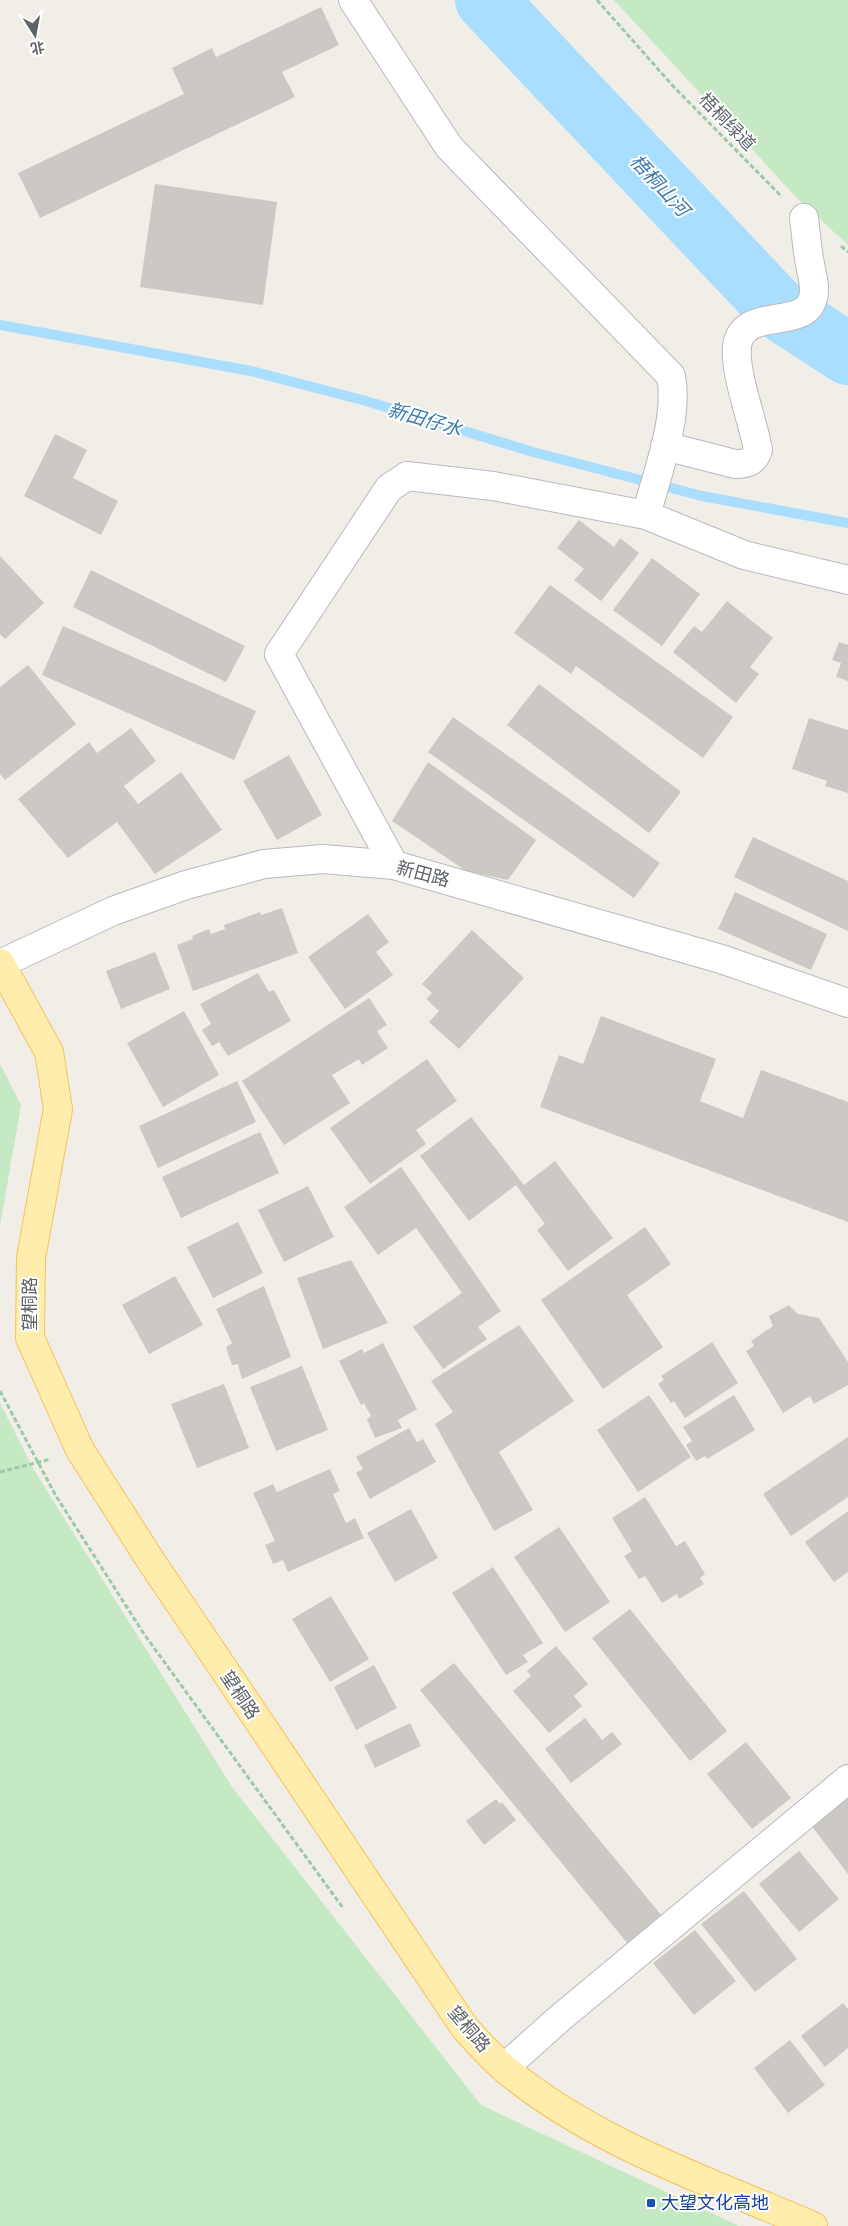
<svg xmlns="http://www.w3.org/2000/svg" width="848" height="2226" font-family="'Alegreya Sans','Noto Sans SC',sans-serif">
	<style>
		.green { fill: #c5e9c3 }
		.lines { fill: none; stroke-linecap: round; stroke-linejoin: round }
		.stream { stroke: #a9deff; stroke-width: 10 }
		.river { stroke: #a9deff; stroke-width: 62 }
		.building { fill: #ccc9c4 }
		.minor-casing { stroke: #b7babe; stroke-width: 30 }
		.major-casing { stroke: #f7c259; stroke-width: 30 }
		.path { stroke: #9bcaa6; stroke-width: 3; stroke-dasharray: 5 2.5; stroke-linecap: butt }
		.minor { stroke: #fff; stroke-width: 28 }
		.major { stroke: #ffedae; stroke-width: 28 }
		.transit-dot { fill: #1a4fb4; stroke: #fff; stroke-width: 2 }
		.labels { text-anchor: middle; stroke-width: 4; stroke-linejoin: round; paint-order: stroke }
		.street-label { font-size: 18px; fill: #5e6368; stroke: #fff }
		.transit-label { font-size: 18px; fill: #164399; stroke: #fff; text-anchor: start }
		.water-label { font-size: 19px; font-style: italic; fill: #3d7aad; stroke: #fff }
	</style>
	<rect width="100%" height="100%" fill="#f1eee7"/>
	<g class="green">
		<path d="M614 0H848V245L796 197Z"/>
		<path d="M0 1064 21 1105 0 1226Z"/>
		<path d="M0 1403 34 1470 232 1787 481 2105 739 2226H0Z"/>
	</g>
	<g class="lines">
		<path class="stream" d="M0 325 251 371 366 401 533 452 702 496 848 523"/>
		<path class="river" d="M486 0 777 308 848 354"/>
	</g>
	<g class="building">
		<path d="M321 7 339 45 282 72 295 97 40 218 18 173 184 94 172 68 212 48 216 57Z"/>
		<path d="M155 184 277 202 263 305 140 287Z"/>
		<path d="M55 434 87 450 73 478 118 501 101 535 24 496Z"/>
		<path d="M579 520 614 547 620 538 639 553 601 601 574 580 584 569 557 548Z"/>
		<path d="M0 556 44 603 5 639 0 634Z"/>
		<path d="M652 558 700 594 662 646 613 610Z"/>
		<path d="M91 570 245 646 226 682 73 607Z"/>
		<path d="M550 585 733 717 703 758 576 666 571 674 514 633Z"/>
		<path d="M727 601 773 638 750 667 759 674 736 703 673 652 694 626 702 632Z"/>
		<path d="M63 626 256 711 234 760 42 675Z"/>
		<path d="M839 642 848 645V681L836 677 841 663 832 660Z"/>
		<path d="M28 665 76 724 5 780 0 774V687Z"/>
		<path d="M539 684 681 792 649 833 507 725Z"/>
		<path d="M453 717 660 863 634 898 428 752Z"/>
		<path d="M809 718 848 730V793L825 786 827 781 792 769Z"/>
		<path d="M131 728 156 761 124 786 138 804 181 772 222 830 155 874 117 822 68 858 18 799 89 742 97 753Z"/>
		<path d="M289 755 322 815 277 840 243 781Z"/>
		<path d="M428 762 536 840 508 880 466 871 392 821Z"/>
		<path d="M753 837 848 881V931L734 877Z"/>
		<path d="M735 892 827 934 811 970 718 929Z"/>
		<path d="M282 908 298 953 193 991 177 945 193 939 192 936 209 929 211 934 225 929 224 925 260 912 261 915Z"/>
		<path d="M368 914 389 942 376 952 393 975 345 1009 308 957Z"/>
		<path d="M472 930 524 978 459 1049 429 1022 439 1011 426 999 432 993 422 984Z"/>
		<path d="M155 952 170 989 121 1009 106 971Z"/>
		<path d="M258 973 269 992 274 990 291 1021 228 1056 219 1042 212 1046 202 1030 211 1024 200 1004Z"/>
		<path d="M369 998 387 1025 377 1031 388 1048 362 1065 359 1059 332 1075 350 1103 284 1145 242 1081Z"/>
		<path d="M184 1011 219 1075 163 1107 127 1043Z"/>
		<path d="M601 1016 716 1059 700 1101 743 1118 761 1070 848 1102V1222L540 1107 559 1055 583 1064Z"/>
		<path d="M427 1059 457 1101 416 1130 426 1144 370 1184 330 1128Z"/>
		<path d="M237 1081 256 1122 158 1168 139 1126Z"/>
		<path d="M471 1117 524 1185 555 1161 613 1238 568 1271 537 1230 545 1224 516 1185 469 1221 420 1156Z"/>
		<path d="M260 1132 279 1173 181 1218 162 1177Z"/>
		<path d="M401 1167 501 1311 478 1327 487 1339 443 1369 413 1327 462 1293 416 1228 378 1255 344 1207Z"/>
		<path d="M308 1186 334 1237 284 1262 258 1210Z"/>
		<path d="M238 1222 263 1273 213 1298 187 1247Z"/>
		<path d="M645 1227 671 1264 627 1295 663 1347 603 1389 541 1300Z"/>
		<path d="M351 1260 388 1323 323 1349 297 1278Z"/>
		<path d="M175 1276 203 1325 149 1354 122 1305Z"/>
		<path d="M264 1286 291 1357 242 1379 238 1364 232 1365 226 1347 232 1343 216 1309Z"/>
		<path d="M789 1305 798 1314 819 1318 848 1362V1385L814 1404 810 1396 783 1413 746 1351 754 1346 751 1341 773 1326 769 1316Z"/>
		<path d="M519 1325 574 1401 499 1452 533 1510 494 1531 435 1424 453 1412 431 1381Z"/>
		<path d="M712 1342 738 1383 685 1418 674 1401 671 1403 658 1384 664 1380 661 1376Z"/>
		<path d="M383 1343 417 1409 398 1420 402 1428 375 1438 367 1419 371 1416 364 1403 361 1405 339 1361 362 1349 364 1353Z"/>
		<path d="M302 1366 328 1430 276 1451 250 1387Z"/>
		<path d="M224 1384 249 1448 197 1468 171 1404Z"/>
		<path d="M649 1395 691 1457 638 1492 597 1430Z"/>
		<path d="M734 1395 755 1430 707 1459 705 1456 696 1461 686 1445 692 1441 683 1427Z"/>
		<path d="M409 1428 417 1442 423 1439 436 1462 370 1499 356 1473 363 1469 356 1457Z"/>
		<path d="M848 1437V1497L791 1536 763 1494Z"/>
		<path d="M330 1469 340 1491 333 1494 346 1523 355 1518 364 1538 288 1572 283 1560 273 1564 265 1545 275 1541 253 1493 273 1484 277 1492Z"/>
		<path d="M645 1497 676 1546 685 1541 705 1574 700 1578 704 1584 679 1599 677 1594 662 1603 645 1576 639 1579 624 1556 632 1551 612 1518Z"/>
		<path d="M411 1509 438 1558 395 1582 367 1533Z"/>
		<path d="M848 1511V1572L834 1582 805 1542Z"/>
		<path d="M559 1527 610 1602 565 1632 514 1557Z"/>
		<path d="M493 1567 543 1643 523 1655 528 1662 506 1675 452 1593Z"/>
		<path d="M331 1596 369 1659 330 1682 292 1619Z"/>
		<path d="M630 1609 727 1731 690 1761 592 1638Z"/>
		<path d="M556 1646 588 1684 574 1696 582 1706 549 1733 513 1691 531 1676 527 1671Z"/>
		<path d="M454 1663 662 1916 628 1944 420 1690Z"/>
		<path d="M374 1665 397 1708 356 1730 334 1687Z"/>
		<path d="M585 1718 602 1740 612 1732 622 1744 571 1783 545 1749Z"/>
		<path d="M410 1723 421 1746 375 1768 364 1745Z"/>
		<path d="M746 1742 791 1798 752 1829 707 1774Z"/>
		<path d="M848 1798V1874L811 1825Z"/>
		<path d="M496 1799 500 1804 502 1802 516 1820 484 1845 466 1821Z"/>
		<path d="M799 1851 839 1899 799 1932 759 1884Z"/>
		<path d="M744 1891 797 1959 755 1992 701 1924Z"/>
		<path d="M695 1930 736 1981 694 2015 653 1963Z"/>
		<path d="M843 2003 848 2009V2048L825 2067 801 2036Z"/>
		<path d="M790 2040 825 2085 788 2113 754 2068Z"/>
	</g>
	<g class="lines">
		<defs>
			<g id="minor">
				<path d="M353 0 449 147 671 376C679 418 657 474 646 515"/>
				<path d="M665 446 735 464C747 464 754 462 758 450 754 424 731 365 738 341 749 307 805 330 813 298 816 287 812 276 810 264 807 249 806 234 804 218"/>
				<path d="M394 865 279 654 389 488 407 476 493 486 646 515 744 555 848 580"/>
				<path d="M0 964 113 911 186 885 264 864 323 859 394 865 721 959 848 1003"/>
				<path d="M504 2068 560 2018 848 1779"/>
			</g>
			<path id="major" d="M0 963 49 1052 58 1109 31 1258 30 1338 80 1450 151 1561 465 2028C478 2042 491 2057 505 2069 594 2143 708 2181 813 2226"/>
		</defs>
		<use href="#minor" class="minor-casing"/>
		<use href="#major" class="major-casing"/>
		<g class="path">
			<path d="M597 0 672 85 782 197"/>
			<path d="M841 246 848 252"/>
			<path d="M0 1391 56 1496 144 1634 343 1908"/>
			<path d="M0 1472 51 1459"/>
		</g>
		<use href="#minor" class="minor"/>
		<use href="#major" class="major"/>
	</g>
	<rect class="transit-dot" x="646" y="2198" width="10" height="10" rx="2.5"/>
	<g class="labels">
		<g class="street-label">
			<text transform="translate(727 122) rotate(46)" y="6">梧桐绿道</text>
			<text transform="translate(423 874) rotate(15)" y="6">新田路</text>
			<text transform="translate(30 1304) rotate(-90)" y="6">望桐路</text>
			<text transform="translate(240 1695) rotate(56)" y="6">望桐路</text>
			<text transform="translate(469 2029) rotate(50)" y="6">望桐路</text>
		</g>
		<g class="transit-label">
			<text x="661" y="2209">大望文化高地</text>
		</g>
		<g class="water-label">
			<text transform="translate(660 185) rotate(47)" y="7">梧桐山河</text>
			<text transform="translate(425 419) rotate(16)" y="7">新田仔水</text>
		</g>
	</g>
	<g transform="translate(35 35) rotate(169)" stroke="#ffffff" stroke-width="4" paint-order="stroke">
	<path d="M0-4L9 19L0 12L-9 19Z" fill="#5e6368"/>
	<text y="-8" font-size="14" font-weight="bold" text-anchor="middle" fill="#5e6368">北</text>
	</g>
</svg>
